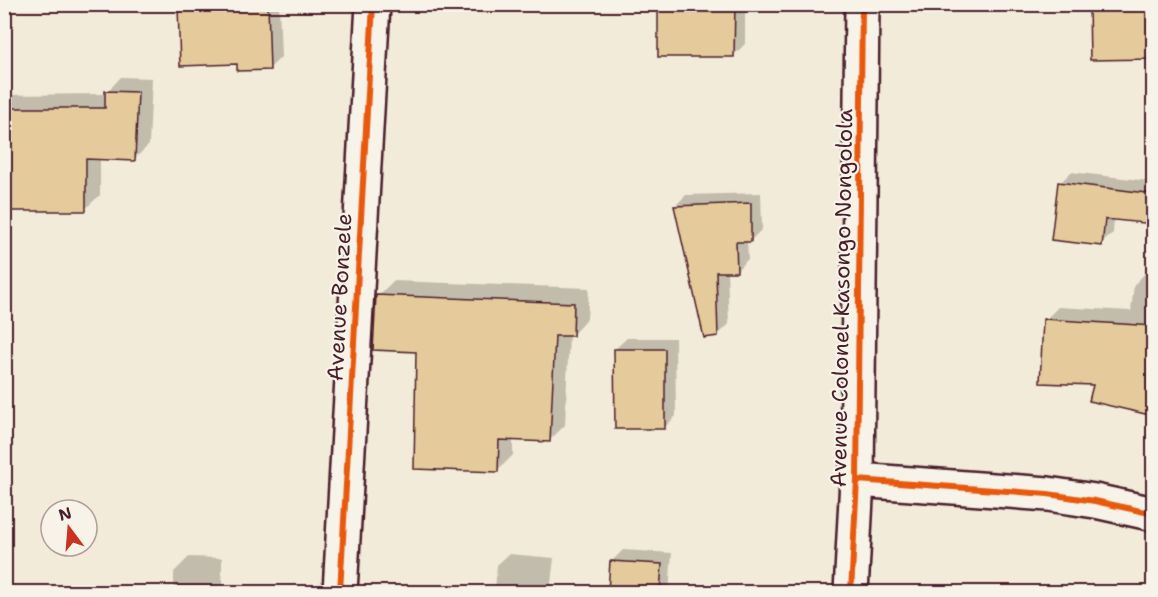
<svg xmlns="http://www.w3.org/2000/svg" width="1158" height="597" font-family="'Shantell Sans',sans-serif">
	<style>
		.shadow { fill: #0003 }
		.building { fill: #e5cb9b; stroke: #4a1f2b; stroke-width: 1.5 }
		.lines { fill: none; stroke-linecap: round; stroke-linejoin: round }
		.minor-casing { stroke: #4a1f2b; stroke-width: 38 }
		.minor { stroke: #f7f3e8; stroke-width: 33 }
		.cycleway-casing { stroke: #f7f3e8; stroke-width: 10 }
		.cycleway { stroke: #e8590c; stroke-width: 6 }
		.labels { text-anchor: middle; stroke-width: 4.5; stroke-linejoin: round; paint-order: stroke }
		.street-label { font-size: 22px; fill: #4a1f2b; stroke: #f7f3e8 }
	</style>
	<rect width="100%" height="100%" fill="#f3ebd9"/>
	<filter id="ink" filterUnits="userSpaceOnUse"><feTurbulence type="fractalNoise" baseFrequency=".0167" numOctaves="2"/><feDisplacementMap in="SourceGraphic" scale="12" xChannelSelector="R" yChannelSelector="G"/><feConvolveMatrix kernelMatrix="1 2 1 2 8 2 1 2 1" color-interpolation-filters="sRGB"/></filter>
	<g filter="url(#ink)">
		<g class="shadow">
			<path d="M182 4H279L281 57 270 68 238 62 179 7Z"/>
			<path d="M660 4H745V44L733 56Z"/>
			<path d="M1091 4H1147L1148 47Z"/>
			<path d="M121 77 152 78 149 145 134 159 100 158V195L85 209 4 210V95L107 94V92Z"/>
			<path d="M1154 137V222L1114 218 1113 233 1101 244 1060 183 1071 172 1149 181Z"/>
			<path d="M761 193 762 229 751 240H747L748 259 737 270H727L729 324 718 335 675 206 686 195Z"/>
			<path d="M1147 271 1154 272V416L1095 383 1045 320 1058 307 1131 311 1134 285Z"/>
			<path d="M393 281 589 288 587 319 572 335H569L565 425 550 440 513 439V455L498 470 418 350 378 296Z"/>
			<path d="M627 338H675L676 416 665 427 615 349Z"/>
			<path d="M623 550 672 553 669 592H610L612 561Z"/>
			<path d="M509 554 554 558 550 592H495L497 565Z"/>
			<path d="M189 557 222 558V592H128L130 590 174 591V572Z"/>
		</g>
		<g class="building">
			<path d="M268 4 270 70 237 71V64L180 66 178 7Z"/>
			<path d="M658 4H735L734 57H658Z"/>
			<path d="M1089 4H1136V8L1154 9V59L1090 60Z"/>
			<path d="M105 91 138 92 135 161 86 159V211H4V108H105Z"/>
			<path d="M1058 182 1154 194V224L1105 219 1102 246 1051 240Z"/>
			<path d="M751 203V242H736L737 272H716L718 336 704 338 674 206Z"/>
			<path d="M376 295 574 303 573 336H555L550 442 499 440 498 472 414 469 416 352 373 350Z"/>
			<path d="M1043 319 1154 326V416L1089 401 1093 385 1040 383Z"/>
			<path d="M614 349H665V429H615Z"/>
			<path d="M610 561 662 564 660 592H608Z"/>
		</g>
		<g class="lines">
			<defs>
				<g id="minor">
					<path d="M857 480 1048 494 1095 501 1154 514"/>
					<path d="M340 592 373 4"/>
					<path d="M851 592 857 480 862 4"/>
				</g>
			</defs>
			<use href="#minor" class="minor-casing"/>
			<use href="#minor" class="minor"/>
			<defs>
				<g id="cycleway">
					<path d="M857 480 1048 494 1095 501 1154 514"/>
					<path d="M340 592 373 4"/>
					<path d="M851 592 857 480 862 4"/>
				</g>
			</defs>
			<use href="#cycleway" class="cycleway-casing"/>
			<use href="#cycleway" class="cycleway"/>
		</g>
	</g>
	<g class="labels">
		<g class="street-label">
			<text transform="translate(339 297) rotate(-87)" y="8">Avenue Bonzele</text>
			<text transform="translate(841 298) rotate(-89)" y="8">Avenue Colonel Kasongo Nongolola</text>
		</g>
	</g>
	<rect width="1158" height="597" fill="none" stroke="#f7f3e8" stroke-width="24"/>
	<rect x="12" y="12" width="1134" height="573" fill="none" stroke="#4a1f2b" stroke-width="2" filter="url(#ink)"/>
	<g transform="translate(69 528) rotate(344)"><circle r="28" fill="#f7f3e8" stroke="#b29e9c" stroke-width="1.5"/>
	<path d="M0-4.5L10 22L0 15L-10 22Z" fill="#c8321e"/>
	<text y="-9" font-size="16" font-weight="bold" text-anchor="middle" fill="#4a1f2b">N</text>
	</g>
</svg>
